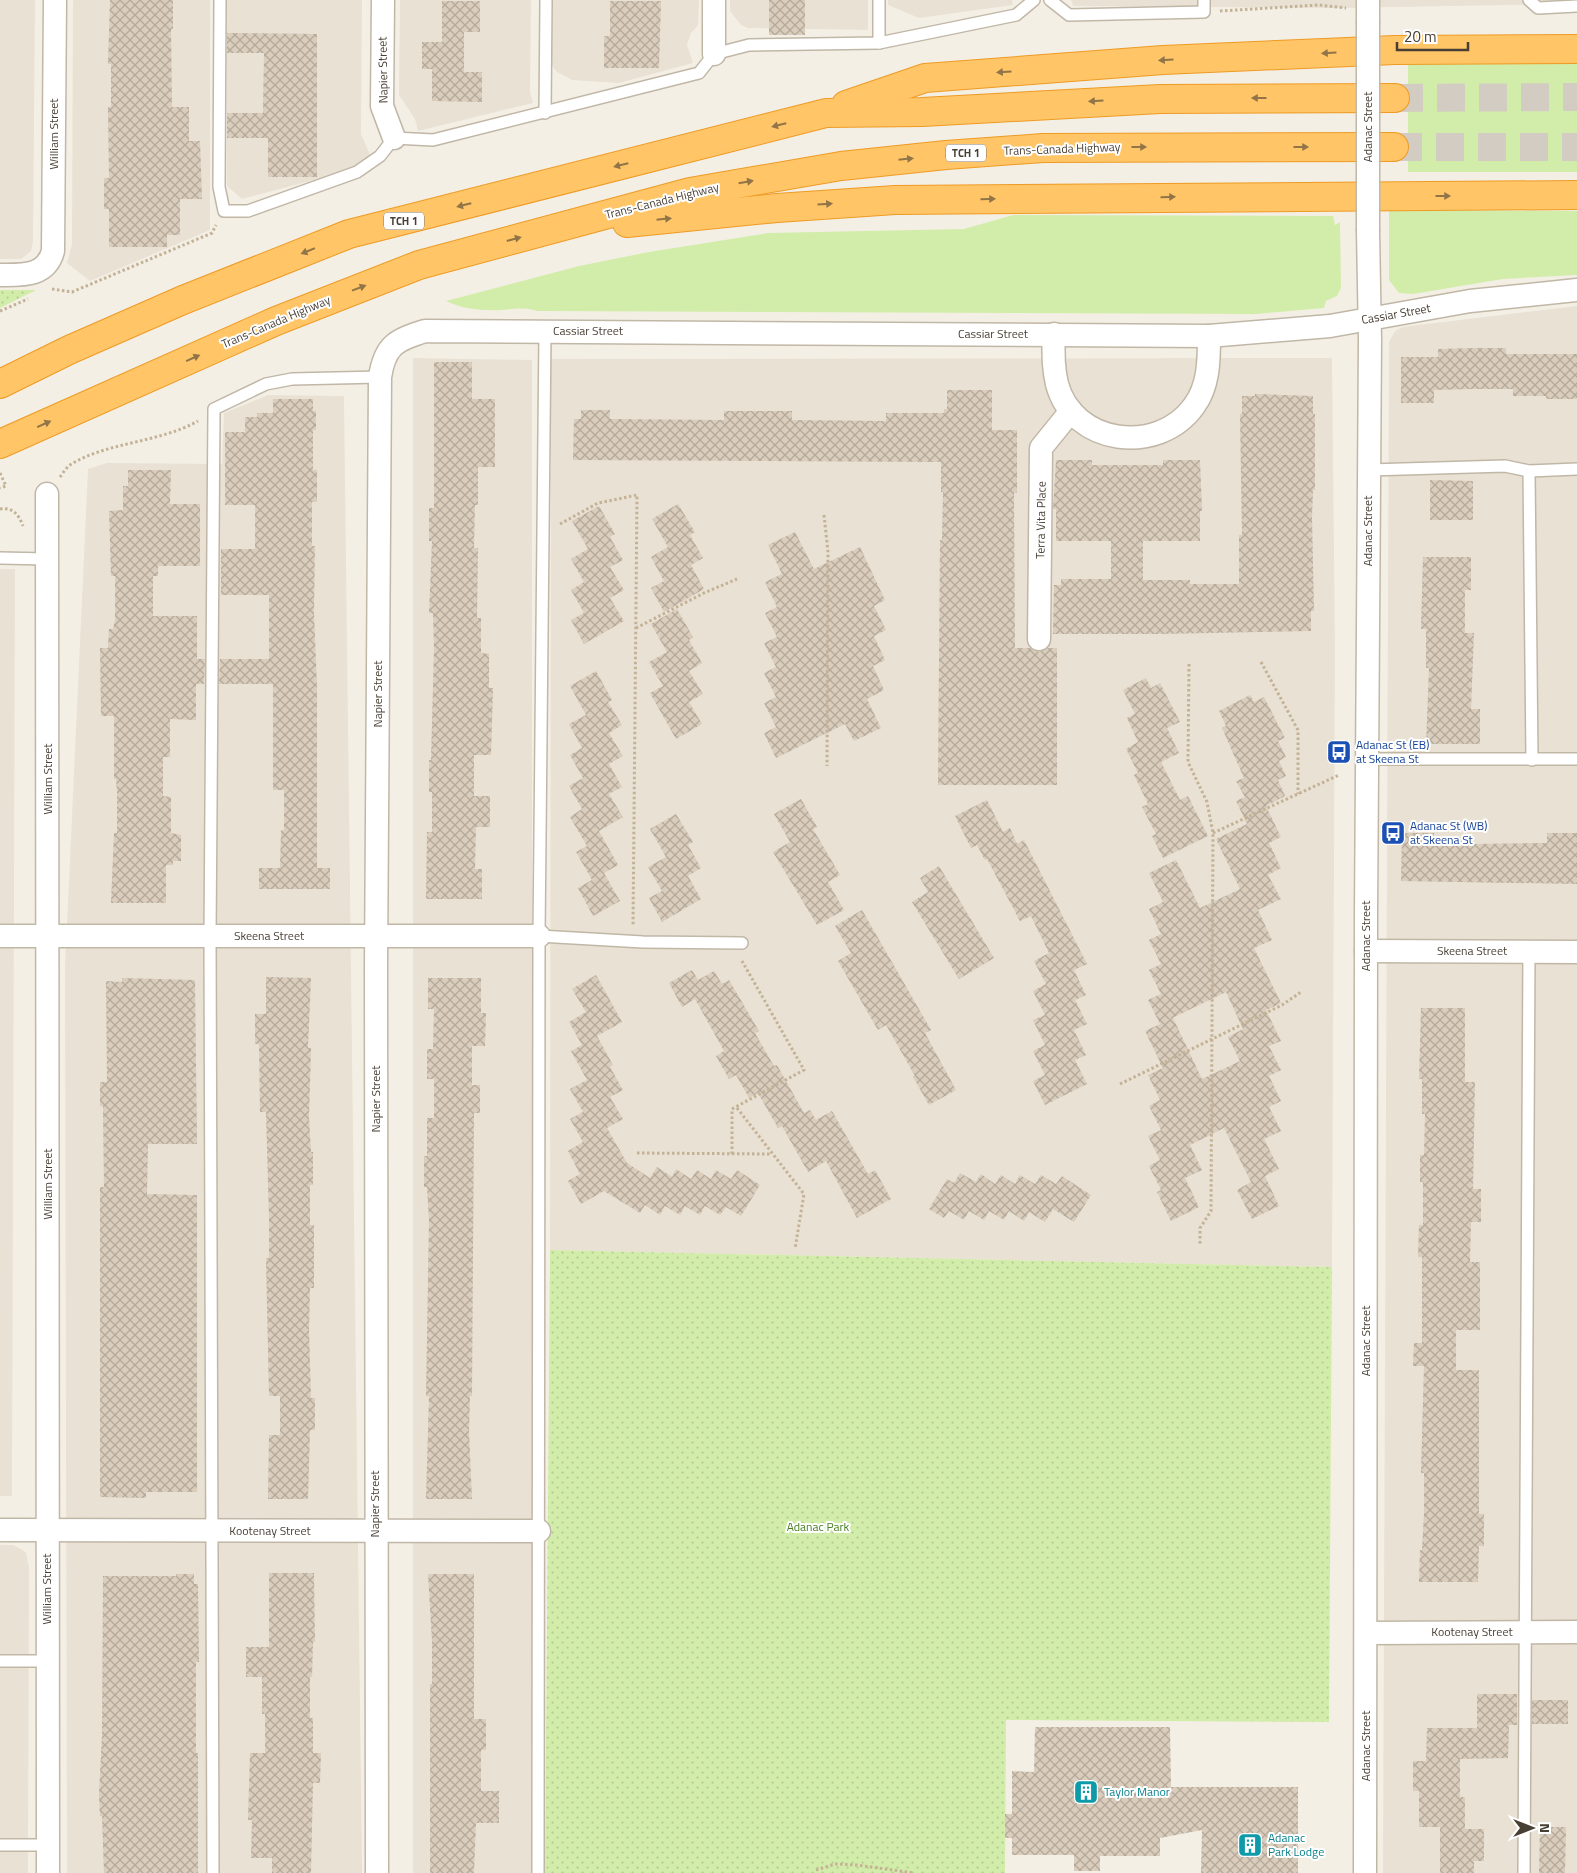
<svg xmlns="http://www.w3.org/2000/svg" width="1577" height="1873" font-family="'Titillium Web',sans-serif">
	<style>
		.residential { fill: #e9e1d3 }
		.green { fill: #d2eda9 }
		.park { fill: url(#park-dots) }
		.building { fill: url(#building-cross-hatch) }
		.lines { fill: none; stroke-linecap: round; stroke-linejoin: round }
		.motorway-tunnel { stroke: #d2ccc2; stroke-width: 28; stroke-dasharray: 28 14; stroke-linecap: butt }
		.service-casing { stroke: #c1b7a7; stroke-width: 14 }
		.minor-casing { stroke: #c1b7a7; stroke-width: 25 }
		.motorway-casing { stroke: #ee9b25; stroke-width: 30 }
		.path { stroke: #c4b296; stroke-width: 3; stroke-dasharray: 2.5 2.5; stroke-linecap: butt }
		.service { stroke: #fff; stroke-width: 11 }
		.minor { stroke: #fff; stroke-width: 22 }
		.motorway { stroke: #ffc566; stroke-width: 28 }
		.minor-bridge-casing { stroke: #c1b7a7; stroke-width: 25; stroke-linecap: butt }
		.minor-bridge { stroke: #fff; stroke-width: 22 }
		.oneway { fill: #917548 }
		.labels { text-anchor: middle; stroke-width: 4; stroke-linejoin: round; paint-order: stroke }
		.shield { fill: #fff; stroke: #7f7971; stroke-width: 1 }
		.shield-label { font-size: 11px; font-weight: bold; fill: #483f34 }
		.street-label { font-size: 12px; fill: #483f34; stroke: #fff }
		.transit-label { font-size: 12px; fill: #164399; stroke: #fff; text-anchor: start }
		.park-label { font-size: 12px; fill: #498021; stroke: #fff }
		.culture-label { font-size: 12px; fill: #0d838f; stroke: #fff; text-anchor: start }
	</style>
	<defs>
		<pattern id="park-dots" width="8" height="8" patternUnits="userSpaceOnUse" patternTransform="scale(1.25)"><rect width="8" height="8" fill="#d2eda9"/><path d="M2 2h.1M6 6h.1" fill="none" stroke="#b6cc92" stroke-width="1.8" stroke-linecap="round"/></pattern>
		<pattern id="building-cross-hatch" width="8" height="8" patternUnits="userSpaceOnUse" patternTransform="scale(1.25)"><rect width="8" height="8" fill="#dacdbc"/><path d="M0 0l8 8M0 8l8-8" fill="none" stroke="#b3a89a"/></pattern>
	</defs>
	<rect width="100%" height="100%" fill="#f4efe5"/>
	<g class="residential">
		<path d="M0 0H35L33 242 31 251 21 259H0Z"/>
		<path d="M73 0H210V230L90 281 67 263 72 244Z"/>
		<path d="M227 0H362L361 134 370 155 348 171 242 199 227 186Z"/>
		<path d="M400 0H531L530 92 533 103 418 131 415 119 399 95Z"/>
		<path d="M552 0H699L698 25 691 33 687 45 693 63 619 83 572 80 557 72 551 64Z"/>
		<path d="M730 0H868V30L748 28 741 25 730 11Z"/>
		<path d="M888 0H1012L1013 5 919 18 888 5Z"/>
		<path d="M1071 0H1577V4L1340 8 1073 6Z"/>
		<path d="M1577 306V1873H1383L1389 342 1395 331 1402 327Z"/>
		<path d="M413 358 532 360V1873H413Z"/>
		<path d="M1332 358 1335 650 1332 1267 550 1250 551 359Z"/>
		<path d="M268 395 344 396 362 1873H67L65 968 88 469 107 463 222 464 224 413Z"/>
		<path d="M0 569H15L12 1496H0Z"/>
		<path d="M0 1545H13L21 1549 26 1553 29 1567 28 1873H0Z"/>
	</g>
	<g class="green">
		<path d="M1410 61 1577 63V172H1408V65Z"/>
		<path d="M1389 210 1577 211V275L1503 279 1413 294 1399 293 1389 280Z"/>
		<path d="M1013 215 1333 216 1335 225 1340 222 1341 288 1337 296 1326 301 1324 308 1256 314 537 311C524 307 515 309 501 310 483 311 462 309 446 301L579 266 649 252 768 233 964 229Z"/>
	</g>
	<g class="park">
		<path d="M0 290H36L0 308Z"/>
		<path d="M550 1250 1332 1267 1329 1722 1006 1720 1005 1873H545Z"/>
	</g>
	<g class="building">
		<path d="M110 0H173V29H171L172 107H189V141H200L202 199H180V235H167V247H109V209H104V178H109L108 107H111V64H108Z"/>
		<rect x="769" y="0" width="36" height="35"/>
		<path d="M442 1H480V32H464V72H482V102L432 101V69H422V42H442Z"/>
		<path d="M610 1H661L659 68H604V36H610Z"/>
		<path d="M227 33 317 34V177H268V138H227V113H263L264 53H227Z"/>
		<path d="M1476 348H1506V354H1577V399H1546V396H1513V389H1472L1434 390V403H1401V357H1438V349Z"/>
		<path d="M434 362H472V399H495V467H478V505H475L474 548H478L477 618H481V653L489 654V688H493L491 755H474V796H490V827H476L475 869H482V899H426L427 832H432V792H429V760H431L434 649 433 613H429L432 541H429V508H434Z"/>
		<path d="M947 390H992V430H1017V493H1014L1015 648H1030L1039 652 1048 648H1057V785H938L940 540H942L943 492H941V462L573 460 574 419H581V410H610V419L724 420V411H792V420L886 421V413H944V409H947Z"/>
		<path d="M1255 394 1313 396V414H1315V490H1313L1312 517 1314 611H1311V631L1160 634H1053L1054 585H1061V579H1111V541H1056V509H1053L1056 460H1092V465H1163V460H1200L1202 511H1200V541H1143V580H1190V584H1239V535H1242L1240 414H1242V396H1255Z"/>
		<path d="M273 399H313V411H316V430H313V470H317V502H312V546H315L314 613 317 688V868H330V889H259V868H280L281 830H284V790H273V684H219L220 659H269V595H221V549H255V505H225V432H245V417H257V413H273Z"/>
		<path d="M128 470H171L170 504H200V566H158V576H153V616H197V659H205L204 684H196V720L170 719V757H163V796L171 797V833L181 835V861H173V865H166V903H111L114 833H117V792L116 779H114V716H101L100 648H108L109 629H113L115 621V576H111L109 511 123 510V486H128Z"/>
		<path d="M1430 480 1473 481V520H1430Z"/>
		<path d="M678 504 695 532 690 535 703 558 691 565 704 589 664 612 651 588 664 581 651 557 668 547 652 519Z"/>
		<path d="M599 506 615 534 610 537 623 560 610 567 624 590 610 598 624 621 584 644 571 620 584 613 571 590 584 582 571 559 588 549 572 521Z"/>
		<path d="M795 532 814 569 860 547 885 600 874 606 886 630 874 636 885 660 873 666 884 690 867 699 881 728 854 741 845 724 776 758 764 733 776 727 764 703 776 697 764 673 776 667 764 643 777 637 765 613 777 607 765 582 782 574 768 545Z"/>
		<path d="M1423 557H1471V590H1465V633H1474L1471 709H1480V744H1426L1429 668H1426V629H1421Z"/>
		<path d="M677 609 693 637 689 640 702 663 689 671 703 694 689 702 702 724 676 739 650 693 663 686 649 662 667 652 651 624Z"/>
		<path d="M596 671 612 700 608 702 622 725 609 733 623 756 609 764 622 787 609 794 623 817 599 831 618 865 592 880 576 852 587 846 570 817 582 809 569 786 583 778 570 755 582 748 569 724 586 715 570 686Z"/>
		<path d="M1146 678 1151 688 1160 683 1180 722 1167 728 1179 753 1161 762 1180 800 1188 796 1208 836 1163 858 1152 836 1156 834 1142 807 1148 804 1134 775 1138 773 1126 749 1138 742 1127 718 1135 714 1123 690Z"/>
		<path d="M1250 695 1254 702 1264 697 1285 738 1278 741 1286 757 1279 761 1286 776 1278 780 1285 796 1266 806 1281 837 1269 843 1281 868 1268 875 1281 899 1258 910 1272 940 1254 948 1281 1003 1266 1010 1281 1041 1269 1046 1281 1070 1269 1076 1281 1101 1269 1107 1281 1131 1264 1139 1279 1169 1265 1176 1279 1206 1252 1219 1237 1190 1251 1182 1224 1128 1190 1145 1202 1170 1185 1178 1199 1207 1171 1221 1157 1192 1161 1190 1149 1166 1160 1160 1148 1136 1161 1130 1149 1106 1160 1100 1148 1075 1163 1068 1145 1031 1173 1018 1202 1079 1240 1061 1228 1037 1243 1029 1226 992 1160 1024 1148 1000 1161 994 1149 970 1161 964 1149 940 1161 934 1149 909 1163 902 1149 873 1176 860 1200 908 1240 889 1216 839 1247 824 1236 801 1245 797 1236 781 1244 778 1222 728 1226 726 1219 711Z"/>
		<path d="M801 799 817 827 813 829 840 875 828 882 844 910 817 925 773 852 790 842 774 814Z"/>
		<path d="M987 800 1003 832 1010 828 1017 844 1024 840 1087 964 1074 970 1086 995 1075 1000 1087 1024 1074 1030 1086 1055 1075 1060 1087 1084 1045 1105 1033 1081 1045 1075 1033 1051 1045 1045 1033 1020 1045 1015 1033 991 1046 984 1034 961 1049 953 1031 916 1020 921 987 859 985 860 977 845 971 848 955 816Z"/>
		<path d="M676 814 693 842 688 845 701 868 688 876 701 899 662 922 649 898 662 891 648 867 666 857 650 829Z"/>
		<path d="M1402 833H1434V840L1473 841V844L1547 843V833H1577V884L1401 881Z"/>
		<path d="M939 866 994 958 959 979 912 902 928 892 920 878Z"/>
		<path d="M604 873 620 901 593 916 578 888Z"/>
		<path d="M862 910 931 1030 925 1033 956 1090 929 1105 913 1077 915 1076 886 1025 878 1030 838 961 851 953 835 926Z"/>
		<path d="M692 970 698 980 714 971 722 984 729 980 759 1031 755 1033 774 1066 777 1065 804 1113 810 1110 816 1120 832 1111 868 1174 875 1170 891 1199 857 1218 826 1161 808 1172 782 1126 778 1128 758 1093 749 1098 736 1075 729 1079 716 1056 724 1051 695 999 682 1007 669 983Z"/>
		<path d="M596 975 622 1022 597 1036 613 1065 610 1067 623 1090 610 1097 623 1119 607 1128 627 1163 650 1178 657 1167 672 1177 676 1169 691 1179 697 1170 711 1179 716 1170 731 1179 737 1170 760 1185 741 1216 726 1207 720 1215 705 1206 700 1215 685 1206 680 1215 665 1206 660 1215 645 1205 640 1213 604 1191 581 1204 568 1181 580 1174 568 1151 583 1142 570 1119 583 1112 570 1089 587 1080 571 1051 582 1045 569 1022 586 1012 572 989Z"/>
		<path d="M266 977 311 978 308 1048H311L309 1118 311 1152H313V1185H310V1225H314V1288H310L309 1330 311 1398H315V1430H310L308 1499H268L269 1435H280V1396H269L266 1258H269V1218L266 1112H260L259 1044H255V1014H266Z"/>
		<path d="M122 978 195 980 197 1144H148L147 1194 197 1195V1492H146V1498L100 1497V1187H104L103 1106H100V1082H107L106 981 122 982Z"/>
		<path d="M428 978H481V1013H486L485 1046H472V1085H480V1113H474L472 1396H470L469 1432 472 1499H426L429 1396H426L429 1220 427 1187H424V1156H427V1118H434V1079H427V1049H433L434 1009H428Z"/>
		<path d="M1421 1008H1465V1082H1475L1473 1189H1481V1222H1471L1470 1262H1480V1330H1456V1370H1479V1514H1484V1546H1479L1478 1582H1419L1420 1550H1422L1424 1514V1473H1421L1424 1366H1413L1414 1343H1422V1257H1418L1419 1225H1423V1182H1420V1155H1424L1425 1114H1422V1079H1419Z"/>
		<path d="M960 1173 976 1182 981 1174 995 1184 1001 1175 1015 1184 1020 1175 1035 1184 1041 1175 1056 1184 1062 1176 1091 1195 1074 1222 1053 1209 1045 1222 1029 1212 1024 1221 1009 1211 1004 1220 989 1211 984 1220 969 1211 964 1220 949 1211 944 1218 929 1209 947 1179 954 1183Z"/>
		<path d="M269 1573H314L315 1642H313L312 1677H310V1718H313V1753H321L320 1783H313L311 1873H272V1858H251L252 1820H248L250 1753H265V1714H262V1677H246V1647H269Z"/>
		<path d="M176 1574H194V1584H198L199 1662H196V1753H198V1873H104L102 1816H100L99 1795 102 1735 103 1576H176Z"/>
		<path d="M428 1574H474V1719H486V1750H481V1791H499V1823H476L474 1873H430V1684H432V1641Z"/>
		<path d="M1477 1694H1517V1725H1509L1508 1758 1460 1759V1797H1465V1829H1484V1861H1474V1873H1440V1827H1419V1791H1413V1761H1426L1427 1728H1477Z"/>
		<rect x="1532" y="1700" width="36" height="24"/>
		<path d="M1035 1727H1170L1171 1787H1298V1873H1201L1202 1830 1160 1838V1856H1100V1871H1074V1855H1012V1838H1005V1814H1012V1771L1034 1772Z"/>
		<path d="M1540 1827H1566L1565 1873H1539Z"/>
	</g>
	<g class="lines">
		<g class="motorway-tunnel">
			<path d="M1395 98 1577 97"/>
			<path d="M1394 147H1577"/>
		</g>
		<defs>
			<g id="service">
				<path d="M220 0 219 187 224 211H248L357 172 380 156 394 138 433 140 699 73 714 54 749 45 879 43 1016 15 1034 0"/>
				<path d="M879 0V43"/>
				<path d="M1050 0 1069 15 1204 12V0"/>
				<path d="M1529 0 1538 8 1577 6"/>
				<path d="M545 113 546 0"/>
				<path d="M1369 470 1505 466 1529 471 1577 469"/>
				<path d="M1529 471 1532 760"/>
				<path d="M0 558 47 559"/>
				<path d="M1367 759H1577"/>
				<path d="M539 936 643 942 742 943"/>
				<path d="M0 1661H47"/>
				<path d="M0 1845H48"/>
				<path d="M213 1873 210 936 214 409 266 384 292 379 380 377"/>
				<path d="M538 1873 539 936 545 331"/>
				<path d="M1524 1873 1529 951"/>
			</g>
			<g id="minor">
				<path d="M383 0 382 106 394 138"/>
				<path d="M1368 21V0"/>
				<path d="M714 54V0"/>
				<path d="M0 275C22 275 46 277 53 251L55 0"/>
				<path d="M1054 334C1053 350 1053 368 1057 384 1073 445 1158 456 1194 406 1209 386 1209 360 1209 336"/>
				<path d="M47 494 48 1873"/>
				<path d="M1039 639 1041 448 1071 411"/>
				<path d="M0 936H539"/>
				<path d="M1366 951 1577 952"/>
				<path d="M0 1530 539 1531"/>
				<path d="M1367 1633 1577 1632"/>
				<path d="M377 1873 376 966 380 377C385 345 396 340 425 331L1209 336 1330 326 1470 301 1577 290"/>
				<path d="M1365 1873 1366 914 1370 340 1368 231"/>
			</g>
			<g id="motorway">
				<path d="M846 105 925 78 1163 60 1395 50 1577 49"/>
				<path d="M627 223 777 208 895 200 1577 195"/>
				<path d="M0 384 69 350 183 300 349 234 826 113 922 112 1160 99 1395 98"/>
				<path d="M0 444 276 321 419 265 690 192 841 166 946 155 1043 148 1394 147"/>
			</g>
		</defs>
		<use href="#service" class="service-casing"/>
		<use href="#minor" class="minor-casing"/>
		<use href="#motorway" class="motorway-casing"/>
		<g class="path">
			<path d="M1220 11 1319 5 1346 8"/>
			<path d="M52 289 72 292 212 233 216 225"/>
			<path d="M0 311 28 299"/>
			<path d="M0 473 6 486 0 488"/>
			<path d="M60 477C63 473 66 468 70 465 106 442 159 443 198 421"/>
			<path d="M0 509C13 507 19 515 23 526"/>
			<path d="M824 515 828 552 827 766"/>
			<path d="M560 524 598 503 637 495 633 926"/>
			<path d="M636 628 704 593 737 579"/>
			<path d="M1261 662 1298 730V794"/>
			<path d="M1189 664 1188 762 1207 802 1213 833 1211 1211 1200 1228V1245"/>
			<path d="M1213 833 1339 775"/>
			<path d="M1120 1084 1282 1005 1301 992"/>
			<path d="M737 1108 804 1194 795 1249"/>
			<path d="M637 1153 770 1154"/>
			<path d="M732 1154V1109L804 1070 742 961"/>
			<path d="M816 1870 835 1864 857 1865 914 1873"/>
		</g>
		<use href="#service" class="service"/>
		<use href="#minor" class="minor"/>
		<use href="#motorway" class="motorway"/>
		<defs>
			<path id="minor-bridge" d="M1368 21V231"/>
		</defs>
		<use href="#minor-bridge" class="minor-bridge-casing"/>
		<use href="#minor-bridge" class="minor-bridge"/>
	</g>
	<defs><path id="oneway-solid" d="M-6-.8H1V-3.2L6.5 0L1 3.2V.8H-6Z" transform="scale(1.25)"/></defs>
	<g class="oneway">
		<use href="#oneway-solid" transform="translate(1329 53) rotate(177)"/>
		<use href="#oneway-solid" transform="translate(1166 60) rotate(177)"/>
		<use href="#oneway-solid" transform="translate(1004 72) rotate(176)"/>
		<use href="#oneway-solid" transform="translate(1259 98) rotate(180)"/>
		<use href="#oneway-solid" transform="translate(1096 101) rotate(177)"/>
		<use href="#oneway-solid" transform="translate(779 125) rotate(166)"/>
		<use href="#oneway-solid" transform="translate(1139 147)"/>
		<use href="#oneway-solid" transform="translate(1301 147)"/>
		<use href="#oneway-solid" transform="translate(906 159) rotate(-6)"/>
		<use href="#oneway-solid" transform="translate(621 165) rotate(166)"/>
		<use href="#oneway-solid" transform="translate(746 182) rotate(-10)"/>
		<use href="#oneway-solid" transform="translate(1443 196)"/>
		<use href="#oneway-solid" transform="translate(1168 197) rotate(-1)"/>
		<use href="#oneway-solid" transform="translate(988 199) rotate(-1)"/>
		<use href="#oneway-solid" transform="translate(825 204) rotate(-4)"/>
		<use href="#oneway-solid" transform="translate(464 205) rotate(166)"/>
		<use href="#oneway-solid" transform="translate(664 219) rotate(-6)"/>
		<use href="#oneway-solid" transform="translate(514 239) rotate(-15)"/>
		<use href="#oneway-solid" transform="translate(308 251) rotate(158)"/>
		<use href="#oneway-solid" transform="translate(359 288) rotate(-21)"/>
		<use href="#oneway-solid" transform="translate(193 358) rotate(-24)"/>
		<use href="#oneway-solid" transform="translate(44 424) rotate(-24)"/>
	</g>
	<defs>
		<symbol id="bus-square" viewBox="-11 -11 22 22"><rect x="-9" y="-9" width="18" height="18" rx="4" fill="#1a4fb4" stroke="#fff"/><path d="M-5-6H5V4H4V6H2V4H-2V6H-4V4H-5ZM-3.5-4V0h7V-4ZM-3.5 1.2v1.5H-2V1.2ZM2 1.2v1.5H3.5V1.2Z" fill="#fff"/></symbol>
		<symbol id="building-square" viewBox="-11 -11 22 22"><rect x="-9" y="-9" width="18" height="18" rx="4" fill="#0f9aa8" stroke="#fff"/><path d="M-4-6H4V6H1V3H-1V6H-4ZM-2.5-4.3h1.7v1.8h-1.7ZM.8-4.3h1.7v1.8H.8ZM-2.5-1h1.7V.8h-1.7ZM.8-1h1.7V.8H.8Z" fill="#fff"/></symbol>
	</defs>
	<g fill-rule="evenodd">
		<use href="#bus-square" x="1325" y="738" width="28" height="28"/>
		<use href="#bus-square" x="1379" y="819" width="28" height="28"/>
		<use href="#building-square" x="1072" y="1778" width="28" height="28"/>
		<use href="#building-square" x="1236" y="1831" width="28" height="28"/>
	</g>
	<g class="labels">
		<g class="shield">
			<rect x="946" y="144.5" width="40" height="17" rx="4"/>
			<rect x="384" y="212.5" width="40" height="17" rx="4"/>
		</g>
		<g class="shield-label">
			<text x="966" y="157">TCH 1</text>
			<text x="404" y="225">TCH 1</text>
		</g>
		<g class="street-label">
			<text transform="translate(383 70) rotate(-91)" y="4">Napier Street</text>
			<text transform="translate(1368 127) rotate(-90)" y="4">Adanac Street</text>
			<text transform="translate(54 134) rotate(-90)" y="4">William Street</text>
			<text transform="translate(1062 149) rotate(-2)" y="4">Trans-Canada Highway</text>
			<text transform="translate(662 201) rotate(-14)" y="4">Trans-Canada Highway</text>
			<text transform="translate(1396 314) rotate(-10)" y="4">Cassiar Street</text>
			<text transform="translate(276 322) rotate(-23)" y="4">Trans-Canada Highway</text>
			<text x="588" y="335">Cassiar Street</text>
			<text x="993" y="338">Cassiar Street</text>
			<text transform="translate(1041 520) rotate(-89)" y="4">Terra Vita Place</text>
			<text transform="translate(1368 531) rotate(-90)" y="4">Adanac Street</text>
			<text transform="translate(378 694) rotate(-90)" y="4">Napier Street</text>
			<text transform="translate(48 779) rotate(-90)" y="4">William Street</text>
			<text x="269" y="940">Skeena Street</text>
			<text transform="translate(1366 936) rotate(-90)" y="4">Adanac Street</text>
			<text x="1472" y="955">Skeena Street</text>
			<text transform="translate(376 1099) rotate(-90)" y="4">Napier Street</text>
			<text transform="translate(48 1184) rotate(-90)" y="4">William Street</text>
			<text transform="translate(1366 1341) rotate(-90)" y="4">Adanac Street</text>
			<text transform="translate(375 1504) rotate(-90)" y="4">Napier Street</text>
			<text x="270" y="1535">Kootenay Street</text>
			<text transform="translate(47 1589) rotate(-90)" y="4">William Street</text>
			<text x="1472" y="1636">Kootenay Street</text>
			<text transform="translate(1366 1746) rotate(-90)" y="4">Adanac Street</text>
		</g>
		<g class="transit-label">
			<text x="1356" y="749">Adanac St (EB)<tspan x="1356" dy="14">at Skeena St</tspan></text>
			<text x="1410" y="830">Adanac St (WB)<tspan x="1410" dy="14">at Skeena St</tspan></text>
		</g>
		<g class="park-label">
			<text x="818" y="1531">Adanac Park</text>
		</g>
		<g class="culture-label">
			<text x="1104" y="1796">Taylor Manor</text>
			<text x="1268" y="1842">Adanac<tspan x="1268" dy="14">Park Lodge</tspan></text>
		</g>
	</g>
	<g transform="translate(1532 1828) rotate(90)" stroke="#ffffff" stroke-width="4" paint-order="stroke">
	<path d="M0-4L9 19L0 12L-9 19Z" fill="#483f34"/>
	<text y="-8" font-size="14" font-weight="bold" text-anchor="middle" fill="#483f34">N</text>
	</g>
	<path d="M1397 42v8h71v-8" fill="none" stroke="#483f34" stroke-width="2.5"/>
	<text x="1404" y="42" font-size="15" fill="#483f34" stroke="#ffffff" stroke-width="4" paint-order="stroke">20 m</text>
</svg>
